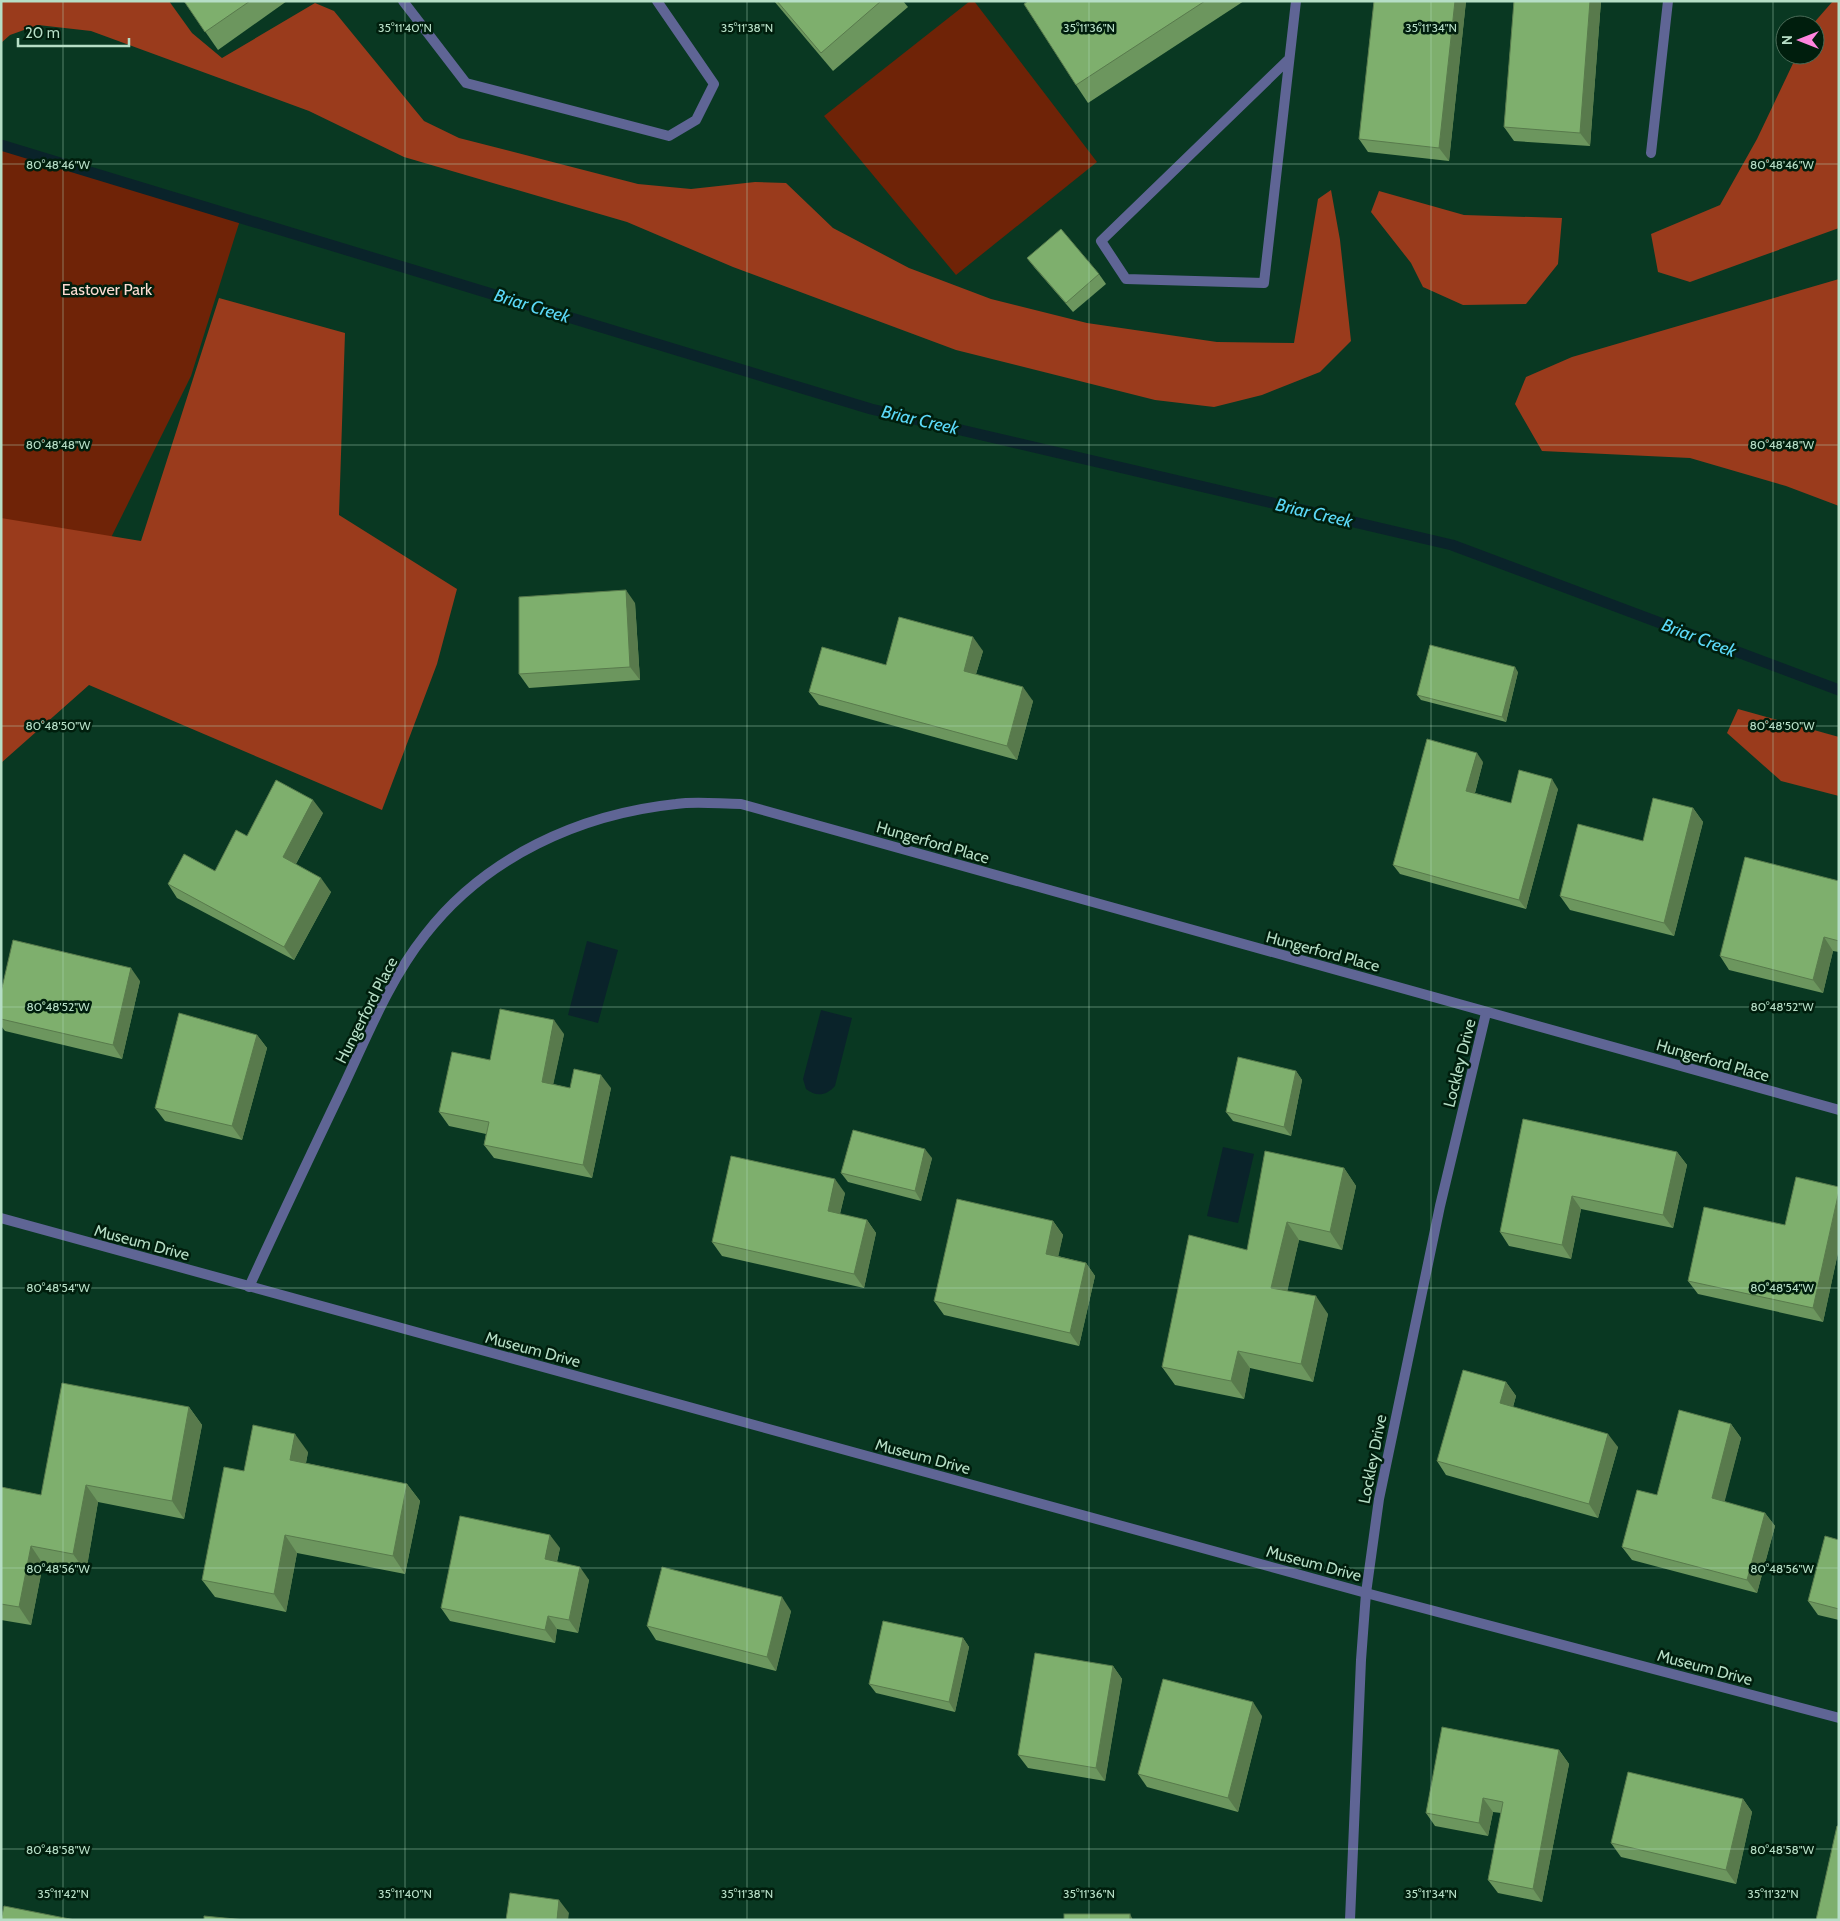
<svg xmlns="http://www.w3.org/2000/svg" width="1840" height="1921" font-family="Cabin,sans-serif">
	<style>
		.green { fill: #6f2307 }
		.forest { fill: #9a3b1c }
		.water { fill: #0a232a }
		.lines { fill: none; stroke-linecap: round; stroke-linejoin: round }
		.stream { stroke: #0a232a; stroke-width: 11 }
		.service { stroke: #5f6595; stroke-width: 10 }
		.minor { stroke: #5f6595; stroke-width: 10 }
		.wall { fill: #6c965e }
		.shaded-wall { fill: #587a4c }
		.building { fill: #7eaf6d; stroke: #587a4c }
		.ticks { fill: none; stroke: #b6dec6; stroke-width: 1; stroke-opacity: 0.45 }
		.labels { text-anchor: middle; stroke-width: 5; stroke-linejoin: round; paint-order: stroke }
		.park-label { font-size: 16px; fill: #fcdbd1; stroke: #001e0d }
		.street-label { font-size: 16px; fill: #b6dec6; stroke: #001e0d }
		.water-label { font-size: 18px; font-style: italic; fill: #5bd8f8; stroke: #001e0d }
		.ticks-label { font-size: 12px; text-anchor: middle; fill: #b6dec6; stroke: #001e0d; stroke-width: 5; stroke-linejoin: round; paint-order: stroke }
	</style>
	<rect width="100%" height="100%" fill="#093822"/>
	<g class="green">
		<path d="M970 1H974L1097 162 956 275 824 116Z"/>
		<path d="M1 147 241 217 191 376 1 760Z"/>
	</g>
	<g class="forest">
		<path d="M1 1H169L192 33 222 58 315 3 334 11 424 121 459 138 638 184 691 189 755 182 786 183 833 228 909 268 991 299 1087 323 1217 342 1294 343 1318 199 1331 190 1340 240 1351 341 1320 372 1262 395 1214 407 1155 400 956 350 733 267 627 222 404 157 309 111 91 31 38 25 10 35 1 43Z"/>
		<path d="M1833 1H1839V228L1690 282 1658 272 1651 234 1720 205 1757 139 1797 55H1815V25H1812Z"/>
		<path d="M1379 191 1464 215 1562 218 1558 264 1526 304 1463 305 1423 287 1411 263 1371 212Z"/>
		<path d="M1839 279V506L1786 486 1690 458 1542 451 1515 404 1526 377 1572 357Z"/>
		<path d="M219 298 345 333 339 515 457 589 437 664 382 810 89 685 1 763V518L141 541Z"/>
		<path d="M1738 709 1839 737V796L1781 781 1727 733Z"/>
	</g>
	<g class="water">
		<path d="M587 941 618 950 598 1023 568 1015Z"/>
		<path d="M821 1010 852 1018 835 1086C826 1096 816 1097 806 1089L803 1079Z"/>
		<path d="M1223 1147 1254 1154 1238 1223 1207 1216Z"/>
	</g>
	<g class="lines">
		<path class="stream" d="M1 145 871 409 1452 545 1839 690"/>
		<g class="service">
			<path d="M403 1 466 83 669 136 696 120 714 84 657 1"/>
			<path d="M1289 59 1101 241 1126 279 1264 283C1274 189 1285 95 1296 1"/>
			<path d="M1651 153 1668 1"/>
		</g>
		<g class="minor">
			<path d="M1 1218 1366 1593 1839 1718"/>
			<path d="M249 1287C280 1219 312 1152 344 1085 368 1034 390 979 425 935 485 857 580 814 676 804 697 801 720 804 741 804L1839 1110"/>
			<path d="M1350 1920 1361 1660 1366 1593 1379 1499 1440 1206 1486 1013"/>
		</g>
	</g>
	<g class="wall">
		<path d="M184 1H287L218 50Z"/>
		<path d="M774 1H903L908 7 833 71Z"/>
		<path d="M1028 1H1244L1088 103 1076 85Z"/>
		<path d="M1374 1H1466L1449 161 1368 152 1359 139Z"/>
		<path d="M1514 1H1601L1590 146 1514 141 1504 127Z"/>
		<path d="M1027 258 1099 274 1106 284 1073 312 1034 267Z"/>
		<path d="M635 603 640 680 529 688 519 674Z"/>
		<path d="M983 651 976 674 1033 701 1017 760 819 705 809 692 886 665Z"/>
		<path d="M1518 672 1506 722 1421 700 1417 695Z"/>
		<path d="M1483 762 1475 793 1511 803 1558 789 1526 909 1400 874 1393 865Z"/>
		<path d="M1693 808 1703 822 1674 936 1570 910 1560 896 1643 841Z"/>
		<path d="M323 813 296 864 331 892 294 960 177 898 168 884 215 871 247 836Z"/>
		<path d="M1839 881V952L1833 951 1823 993 1729 970 1720 956Z"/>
		<path d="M140 981 122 1059 5 1031 1 1026V992Z"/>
		<path d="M564 1034 553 1084 570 1088H611L592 1178 494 1158 484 1145 486 1134 449 1126 439 1112 490 1060Z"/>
		<path d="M257 1035 267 1048 242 1140 165 1121 155 1108Z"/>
		<path d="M1296 1071 1302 1080 1291 1136 1233 1121 1226 1112Z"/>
		<path d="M1523 1119 1677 1152 1687 1165 1673 1228 1581 1209 1571 1259 1509 1246 1500 1232Z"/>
		<path d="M932 1158 921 1201 848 1182 841 1173Z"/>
		<path d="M1344 1168 1356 1186 1342 1250 1299 1240 1287 1291 1328 1314 1313 1382 1250 1368 1244 1399 1175 1385 1162 1367 1247 1250Z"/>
		<path d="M1839 1187V1248L1823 1322 1698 1294 1688 1281 1785 1225Z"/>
		<path d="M845 1193 840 1214 867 1220 876 1233 864 1288 722 1256 712 1242Z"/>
		<path d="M1053 1221 1063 1235 1058 1256 1086 1263 1095 1276 1079 1346 944 1315 934 1301Z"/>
		<path d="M1506 1382 1516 1396 1513 1407 1618 1447 1598 1518 1446 1475 1437 1461Z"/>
		<path d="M189 1407 202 1425 184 1519 98 1502 86 1572 43 1564 31 1625 1 1620V1487L41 1495Z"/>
		<path d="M1731 1424 1741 1438 1724 1502 1765 1513 1775 1526 1757 1593 1632 1560 1622 1547 1657 1495Z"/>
		<path d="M308 1452 306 1463 407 1484 420 1501 405 1574 297 1553 286 1612 215 1597 202 1580 244 1471Z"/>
		<path d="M1839 1540V1620L1818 1615 1808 1601Z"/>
		<path d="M560 1548 557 1562 589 1580 578 1633 557 1629 555 1643 450 1621 441 1608Z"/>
		<path d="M791 1611 776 1671 656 1640 647 1626Z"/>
		<path d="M963 1638 969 1647 955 1712 876 1693 869 1684Z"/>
		<path d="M1113 1666 1122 1679 1105 1781 1028 1768 1018 1755Z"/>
		<path d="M1262 1716 1238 1812 1147 1787 1138 1774Z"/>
		<path d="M1559 1750 1569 1764 1542 1902 1498 1893 1488 1880 1501 1813 1493 1812 1488 1836 1435 1826 1426 1813Z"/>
		<path d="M1743 1799 1752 1812 1736 1884 1621 1857 1611 1843Z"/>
	</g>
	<g class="shaded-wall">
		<path d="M1455 1H1466L1449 161 1439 148Z"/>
		<path d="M1590 1H1601L1590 146 1580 133Z"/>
		<path d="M626 590 635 603 640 680 630 667Z"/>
		<path d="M973 637 983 651 973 684 964 671Z"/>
		<path d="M1515 667 1518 672 1506 722 1502 717Z"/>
		<path d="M1023 687 1033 701 1017 760 1007 746Z"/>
		<path d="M1477 753 1483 762 1473 800 1466 791Z"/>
		<path d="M1552 779 1558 789 1526 909 1519 900Z"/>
		<path d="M313 800 323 813 292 871 283 857Z"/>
		<path d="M1693 808 1703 822 1674 936 1664 923Z"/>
		<path d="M321 878 331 892 294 960 284 947Z"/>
		<path d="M1824 937 1833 951 1823 993 1813 980Z"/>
		<path d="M131 968 140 981 122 1059 113 1045Z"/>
		<path d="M554 1020 564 1034 551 1095 542 1082Z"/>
		<path d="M257 1035 267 1048 242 1140 232 1126Z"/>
		<path d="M1296 1071 1302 1080 1291 1136 1284 1127Z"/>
		<path d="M601 1075 611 1088 592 1178 583 1165Z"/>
		<path d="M925 1149 932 1158 921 1201 915 1191Z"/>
		<path d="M1677 1152 1687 1165 1673 1228 1663 1215Z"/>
		<path d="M1344 1168 1356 1186 1342 1250 1330 1232Z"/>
		<path d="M835 1179 845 1193 837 1225 828 1211Z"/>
		<path d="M1839 1191V1248L1823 1322 1813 1308Z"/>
		<path d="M1572 1196 1581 1209 1571 1259 1562 1245Z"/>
		<path d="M867 1220 876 1233 864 1288 854 1274Z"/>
		<path d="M1053 1221 1063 1235 1056 1267 1046 1254Z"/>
		<path d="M1287 1222 1299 1240 1284 1306 1271 1288Z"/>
		<path d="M1086 1263 1095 1276 1079 1346 1070 1333Z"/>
		<path d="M1316 1296 1328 1314 1313 1382 1301 1364Z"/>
		<path d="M1238 1351 1250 1368 1244 1399 1231 1381Z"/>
		<path d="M1506 1382 1516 1396 1510 1417 1500 1403Z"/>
		<path d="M189 1407 202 1425 184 1519 172 1501Z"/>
		<path d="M1731 1424 1741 1438 1722 1512 1712 1498Z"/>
		<path d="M295 1434 308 1452 303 1478 290 1460Z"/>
		<path d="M1608 1434 1618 1447 1598 1518 1589 1504Z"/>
		<path d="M407 1484 420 1501 405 1574 393 1556Z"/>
		<path d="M86 1485 98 1502 86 1572 73 1554Z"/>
		<path d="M1765 1513 1775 1526 1757 1593 1747 1580Z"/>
		<path d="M285 1535 297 1553 286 1612 274 1594Z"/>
		<path d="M550 1535 560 1548 554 1573 545 1559Z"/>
		<path d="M31 1546 43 1564 31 1625 19 1607Z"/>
		<path d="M580 1567 589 1580 578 1633 569 1620Z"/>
		<path d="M782 1597 791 1611 776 1671 767 1657Z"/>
		<path d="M548 1616 557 1629 555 1643 545 1630Z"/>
		<path d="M963 1638 969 1647 955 1712 949 1702Z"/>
		<path d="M1113 1666 1122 1679 1105 1781 1096 1768Z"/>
		<path d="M1253 1702 1262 1716 1238 1812 1228 1798Z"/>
		<path d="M1559 1750 1569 1764 1542 1902 1533 1889Z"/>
		<path d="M1483 1798 1493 1812 1488 1836 1479 1823Z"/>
		<path d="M1743 1799 1752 1812 1736 1884 1726 1870Z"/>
		<path d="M559 1900 569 1913 568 1920H557Z"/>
		<path d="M1130 1914 1133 1920H1130Z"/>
	</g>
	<g class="building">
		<path d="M184 1H250L205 32Z"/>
		<path d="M777 1H881L821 53Z"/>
		<path d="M1028 1H1205L1076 85 1024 4Z"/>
		<path d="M1374 1H1455L1439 148 1359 139Z"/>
		<path d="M1514 1H1590L1580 133 1504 127Z"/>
		<path d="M1061 229 1099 274 1066 303 1027 258Z"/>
		<path d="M626 590 630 667 519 674V597Z"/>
		<path d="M899 617 973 637 964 671 1023 687 1007 746 809 692 822 647 886 665Z"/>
		<path d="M1430 645 1515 667 1502 717 1417 695Z"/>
		<path d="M1427 739 1477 753 1466 791 1511 803 1519 770 1552 779 1519 900 1393 865Z"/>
		<path d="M276 780 313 800 283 857 321 878 284 947 168 884 184 854 215 871 236 830 247 836Z"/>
		<path d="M1653 798 1693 808 1664 923 1560 896 1578 824 1643 841Z"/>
		<path d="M1745 857 1839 881V941L1824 937 1813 980 1720 956Z"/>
		<path d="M13 940 131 968 113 1045 1 1019V992Z"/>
		<path d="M500 1009 554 1020 542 1082 570 1088 574 1069 601 1075 583 1165 484 1145 489 1122 439 1112 452 1052 490 1060Z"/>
		<path d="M179 1013 257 1035 232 1126 155 1108Z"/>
		<path d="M1238 1057 1296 1071 1284 1127 1226 1112Z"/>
		<path d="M1523 1119 1677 1152 1663 1215 1572 1196 1562 1245 1500 1232Z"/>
		<path d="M853 1130 925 1149 915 1191 841 1173Z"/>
		<path d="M1265 1151 1344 1168 1330 1232 1287 1222 1271 1288 1316 1296 1301 1364 1238 1351 1231 1381 1162 1367 1189 1235 1247 1250Z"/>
		<path d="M731 1156 835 1179 828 1211 867 1220 854 1274 712 1242Z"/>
		<path d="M1796 1177 1839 1187V1191L1813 1308 1688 1281 1704 1207 1785 1225Z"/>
		<path d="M957 1199 1053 1221 1046 1254 1086 1263 1070 1333 934 1301Z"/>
		<path d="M1463 1370 1506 1382 1500 1403 1608 1434 1589 1504 1437 1461Z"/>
		<path d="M62 1383 189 1407 172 1501 86 1485 73 1554 31 1546 19 1607 1 1604V1487L41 1495Z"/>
		<path d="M1679 1410 1731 1424 1712 1498 1765 1513 1747 1580 1622 1547 1637 1490 1657 1495Z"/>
		<path d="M253 1425 295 1434 290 1460 407 1484 393 1556 285 1535 274 1594 202 1580 224 1467 244 1471Z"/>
		<path d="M460 1516 550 1535 545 1559 580 1567 569 1620 548 1616 545 1630 441 1608Z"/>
		<path d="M1825 1536 1839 1540V1609L1808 1601Z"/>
		<path d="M662 1567 782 1597 767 1657 647 1626Z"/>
		<path d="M883 1621 963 1638 949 1702 869 1684Z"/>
		<path d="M1035 1653 1113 1666 1096 1768 1018 1755Z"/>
		<path d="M1163 1679 1253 1702 1228 1798 1138 1774Z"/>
		<path d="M1442 1727 1559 1750 1533 1889 1488 1880 1503 1802 1483 1798 1479 1823 1426 1813Z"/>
		<path d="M1628 1772 1743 1799 1726 1870 1611 1843Z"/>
		<path d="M1837 1826H1839V1920H1816Z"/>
		<path d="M510 1893 559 1900 557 1920H506Z"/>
		<path d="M4 1906 75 1920H1Z"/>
		<rect x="1064" y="1914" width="66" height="6"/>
		<path d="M204 1916 245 1920H204Z"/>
	</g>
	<path class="ticks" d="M63 1V1920M405 1V1920M747 1V1920M1089 1V1920M1431 1V1920M1773 1V1920M1 164H1839M1 445H1839M1 726H1839M1 1007H1839M1 1288H1839M1 1568H1839M1 1849H1839"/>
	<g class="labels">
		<g class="park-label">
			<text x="107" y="295">Eastover Park</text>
		</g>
		<g class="street-label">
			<text transform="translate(933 842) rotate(16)" y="6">Hungerford Place</text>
			<text transform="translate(1323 951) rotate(15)" y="6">Hungerford Place</text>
			<text transform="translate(366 1010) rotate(-63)" y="6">Hungerford Place</text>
			<text transform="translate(1713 1060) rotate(16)" y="6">Hungerford Place</text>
			<text transform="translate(1459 1063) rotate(-76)" y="6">Lockley Drive</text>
			<text transform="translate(142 1242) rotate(15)" y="6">Museum Drive</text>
			<text transform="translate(533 1349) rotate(15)" y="6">Museum Drive</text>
			<text transform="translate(923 1456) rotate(15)" y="6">Museum Drive</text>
			<text transform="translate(1372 1459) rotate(-79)" y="6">Lockley Drive</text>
			<text transform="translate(1314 1563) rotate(15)" y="6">Museum Drive</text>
			<text transform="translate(1705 1667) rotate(15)" y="6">Museum Drive</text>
		</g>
		<g class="water-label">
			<text transform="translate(532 306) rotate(17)" y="6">Briar Creek</text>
			<text transform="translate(920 420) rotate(13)" y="6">Briar Creek</text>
			<text transform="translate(1314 513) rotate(13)" y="6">Briar Creek</text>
			<text transform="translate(1699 638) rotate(21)" y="6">Briar Creek</text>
		</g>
	</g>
	<g class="ticks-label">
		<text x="405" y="32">35°11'40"N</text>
		<text x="747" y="32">35°11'38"N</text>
		<text x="1089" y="32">35°11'36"N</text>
		<text x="1431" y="32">35°11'34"N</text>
		<text x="1782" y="169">80°48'46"W</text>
		<text x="58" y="169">80°48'46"W</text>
		<text x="1782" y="449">80°48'48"W</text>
		<text x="58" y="449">80°48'48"W</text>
		<text x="1782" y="730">80°48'50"W</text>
		<text x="58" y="730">80°48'50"W</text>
		<text x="1782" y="1011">80°48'52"W</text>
		<text x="58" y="1011">80°48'52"W</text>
		<text x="1782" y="1292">80°48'54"W</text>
		<text x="58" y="1292">80°48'54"W</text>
		<text x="1782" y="1573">80°48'56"W</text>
		<text x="58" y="1573">80°48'56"W</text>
		<text x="1782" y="1854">80°48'58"W</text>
		<text x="58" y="1854">80°48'58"W</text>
		<text x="63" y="1898">35°11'42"N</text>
		<text x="405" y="1898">35°11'40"N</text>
		<text x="747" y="1898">35°11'38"N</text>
		<text x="1089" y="1898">35°11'36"N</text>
		<text x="1431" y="1898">35°11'34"N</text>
		<text x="1773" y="1898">35°11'32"N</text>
	</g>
	<rect width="1840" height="1921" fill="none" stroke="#b6dec6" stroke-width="5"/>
	<g transform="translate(1800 40) rotate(270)"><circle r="24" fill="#001e0d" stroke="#496b57"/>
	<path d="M0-4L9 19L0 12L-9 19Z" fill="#ff85df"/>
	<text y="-8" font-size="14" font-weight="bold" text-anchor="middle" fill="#b6dec6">N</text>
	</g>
	<path d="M18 38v8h111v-8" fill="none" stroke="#b6dec6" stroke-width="2.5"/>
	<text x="25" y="38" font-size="15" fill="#b6dec6" stroke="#001e0d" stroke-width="4" paint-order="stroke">20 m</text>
</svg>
